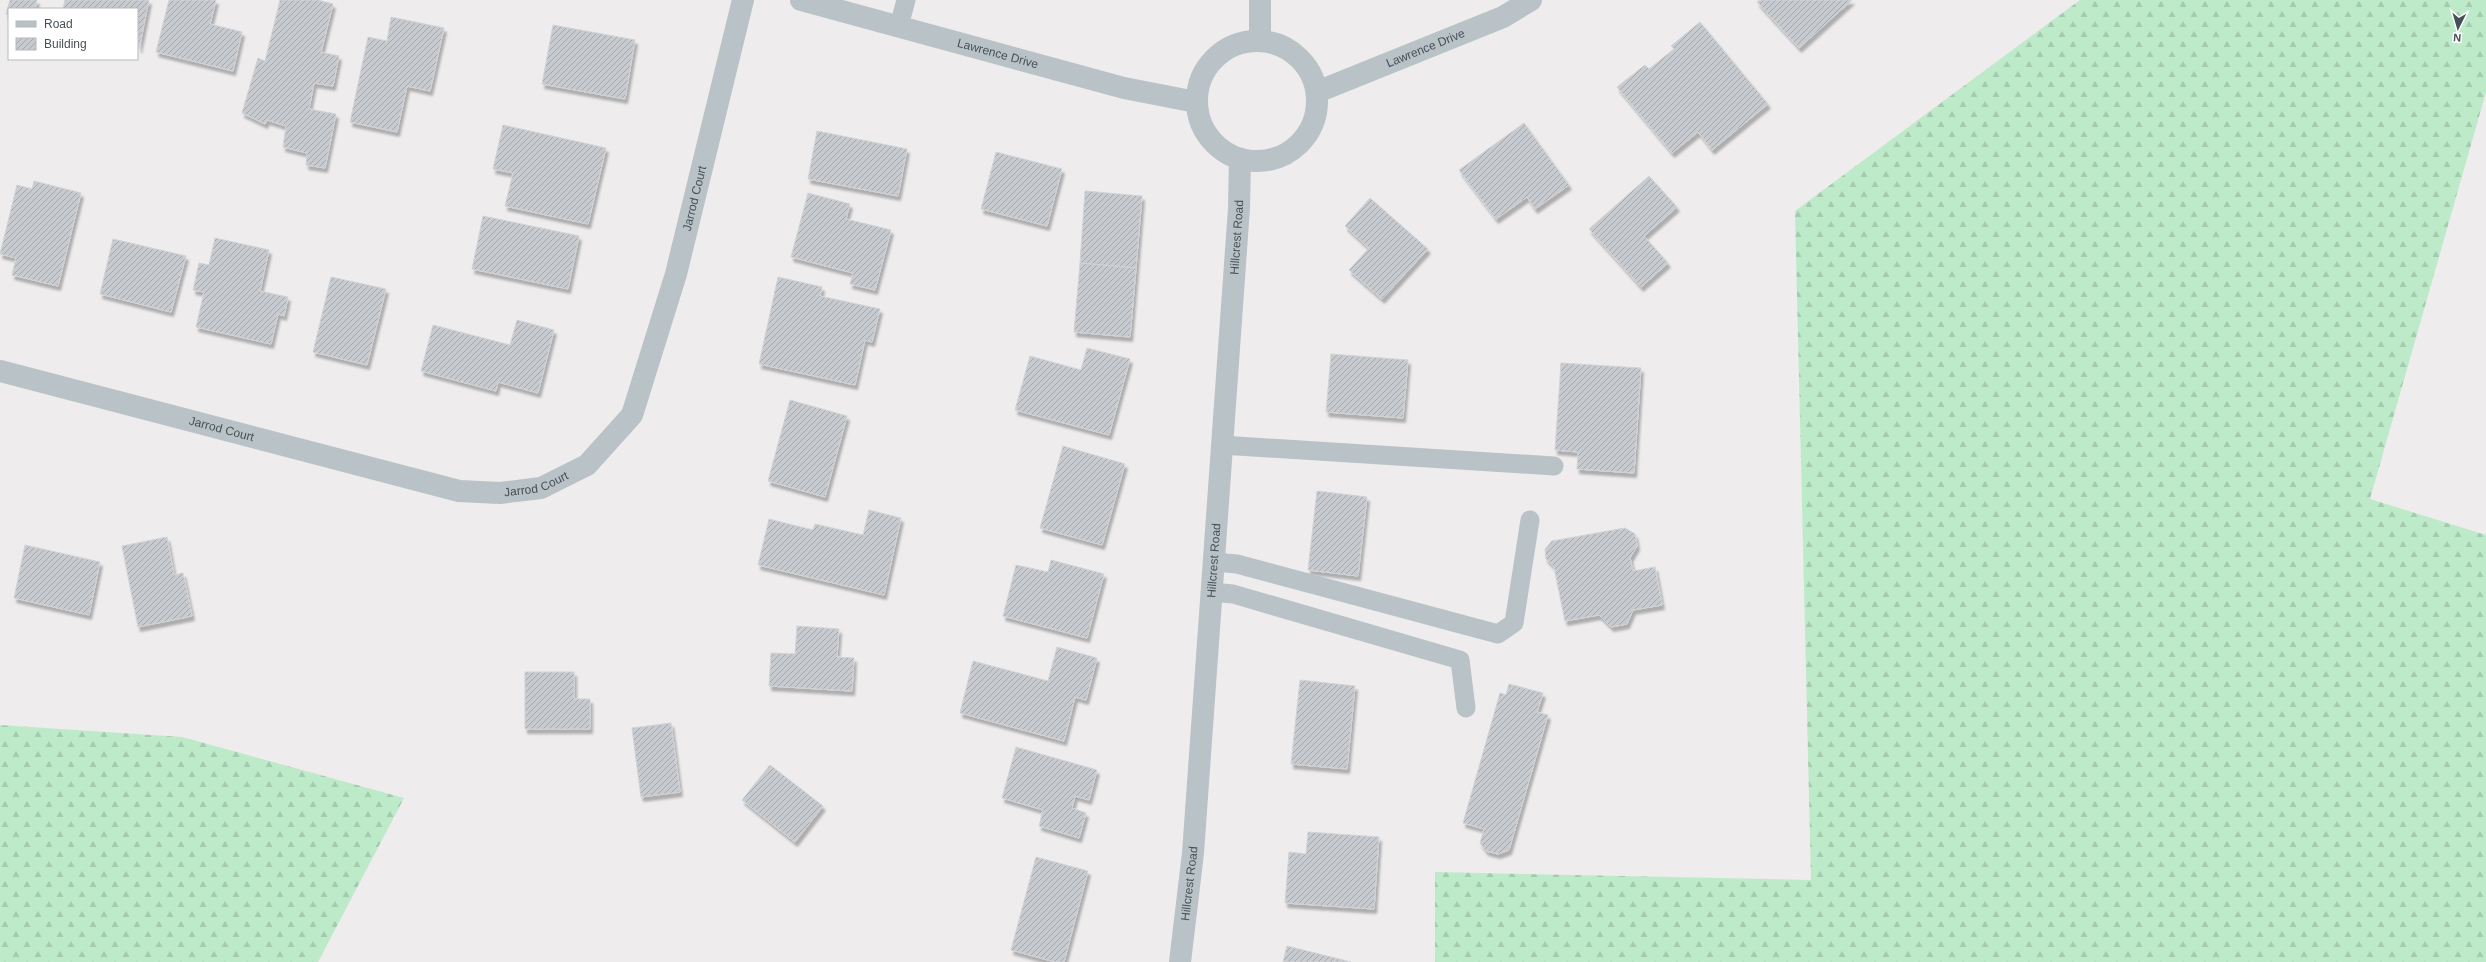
<svg xmlns="http://www.w3.org/2000/svg" width="2486" height="962" font-family="Helvetica,sans-serif">
	<style>
		.forest { fill: url(#forest-firs) }
		.building { fill: url(#building-hatch); stroke: #d0d3d7; filter: url(#shadow) }
		.lines { fill: none; stroke-linecap: round; stroke-linejoin: round }
		.service { stroke: #b8c2c7; stroke-width: 19 }
		.minor { stroke: #b8c2c7; stroke-width: 22 }
		.tertiary { stroke: #b8c2c7; stroke-width: 22 }
		.labels { text-anchor: middle; stroke-width: 4; stroke-linejoin: round; paint-order: stroke }
		.street-label { font-size: 12px; fill: #465157; stroke: #fff }
	</style>
	<defs>
		<pattern id="forest-firs" width="22" height="20" patternUnits="userSpaceOnUse"><rect width="22" height="20" fill="#bdeac9"/><path d="M5 1l3.5 6h-7zM16 11l3.5 6h-7z" fill="#a4caaf"/></pattern>
		<pattern id="building-hatch" width="6" height="6" patternUnits="userSpaceOnUse"><rect width="6" height="6" fill="#c7cace"/><path d="M-1 1l2-2M0 6l6-6M5 7l2-2" fill="none" stroke="#a3a6aa"/></pattern>
		<filter id="shadow"><feDropShadow dx="2.5" dy="4.5" stdDeviation="1" flood-color="#0004"/></filter>
	</defs>
	<rect width="100%" height="100%" fill="#eeecec"/>
	<g class="forest">
		<path d="M2080 0H2486V92L2370 499 2486 535V962H1435V872L1811 880 1795 211Z"/>
		<path d="M0 725 182 737 404 798 318 962H0Z"/>
	</g>
	<g class="building">
		<path d="M10 0H37L35 9H9V15L6 14Z"/>
		<path d="M65 0H149L139 49 137 9H67L63 8Z"/>
		<path d="M169 0H216L210 24 242 32 233 71 156 52Z"/>
		<path d="M280 0H318L333 4 321 52 339 56 333 86 314 83 309 109 336 114 325 168 306 165 307 153 283 147 286 126 267 120 265 124 242 113 258 58 265 61Z"/>
		<path d="M1760 0H1852L1799 48 1757 2Z"/>
		<path d="M391 17 444 28 430 91 407 86 397 132 350 122 368 37 387 41Z"/>
		<path d="M1700 22 1768 104 1712 150 1698 132 1672 153 1617 87 1645 65 1649 69 1674 49 1671 46Z"/>
		<path d="M553 25 635 40 625 99 542 84Z"/>
		<path d="M1524 123 1569 185 1535 209 1527 197 1496 219 1459 170Z"/>
		<path d="M503 125 606 148 588 224 505 206 513 173 493 169Z"/>
		<path d="M817 131 907 149 898 196 808 179Z"/>
		<path d="M996 152 1062 169 1047 226 981 209Z"/>
		<path d="M1649 176 1677 207 1644 236 1668 263 1641 287 1589 229Z"/>
		<path d="M34 181 81 193 58 286 12 275 16 258 0 254 17 185 32 189Z"/>
		<path d="M1085 191 1142 196 1136 268 1080 263Z"/>
		<path d="M808 193 850 204 846 219 891 230 875 290 850 284 853 273 791 257Z"/>
		<path d="M1370 198 1428 249 1382 299 1349 270 1369 248 1345 226Z"/>
		<path d="M483 216 579 236 568 289 472 269Z"/>
		<path d="M215 238 269 250 260 291 288 297 284 316 278 314 271 344 196 327 204 292 193 290 199 263 209 265Z"/>
		<path d="M113 239 186 256 171 312 100 294Z"/>
		<path d="M1080 263 1136 268 1130 337 1074 332Z"/>
		<path d="M331 277 386 289 367 365 313 352Z"/>
		<path d="M778 277 822 287 820 296 880 309 872 342 865 340 855 385 759 364Z"/>
		<path d="M517 320 554 330 538 393 498 382 496 391 421 371 433 325 510 345Z"/>
		<path d="M1087 348 1130 359 1109 435 1015 410 1030 356 1081 370Z"/>
		<path d="M1331 354 1408 360 1403 418 1326 412Z"/>
		<path d="M1561 363 1641 368 1634 473 1577 469 1578 452 1555 450Z"/>
		<path d="M790 400 847 416 825 497 768 481Z"/>
		<path d="M1063 446 1125 464 1102 545 1040 528Z"/>
		<path d="M1317 491 1367 497 1358 576 1308 570Z"/>
		<path d="M869 510 901 518 884 595 758 565 769 519 813 530 815 524 863 535Z"/>
		<path d="M1625 528 1635 534 1637 546 1630 558 1633 571 1655 567 1662 605 1633 610 1627 624 1611 627 1599 615 1565 621 1554 567 1546 559 1545 549 1552 541Z"/>
		<path d="M167 537 174 575 183 573 192 616 138 627 122 546Z"/>
		<path d="M25 545 100 562 89 615 14 598Z"/>
		<path d="M1051 560 1104 574 1087 638 1003 616 1016 565 1048 572Z"/>
		<path d="M797 626 839 629 837 657 854 658 852 691 769 686 771 653 795 654Z"/>
		<path d="M1057 647 1097 658 1086 700 1075 697 1064 741 960 713 973 661 1048 681Z"/>
		<path d="M525 672H574V699H590V729H525Z"/>
		<path d="M1300 680 1355 686 1347 769 1291 764Z"/>
		<path d="M1509 684 1543 693 1537 712 1548 715 1509 850 1498 854 1486 851 1480 843 1484 829 1463 823 1500 693 1506 695Z"/>
		<path d="M671 723 680 792 641 797 632 728Z"/>
		<path d="M1016 747 1097 770 1089 800 1075 796 1072 808 1086 813 1079 838 1039 826 1043 810 1002 798Z"/>
		<path d="M770 765 823 806 795 842 742 800Z"/>
		<path d="M1308 832 1379 837 1374 909 1285 903 1289 852 1306 854Z"/>
		<path d="M1036 857 1088 871 1064 962H1055L1011 950Z"/>
		<path d="M1287 946 1351 962H1283Z"/>
	</g>
	<g class="lines">
		<g class="service">
			<path d="M899 26 906 0"/>
			<path d="M1222 445 1554 466"/>
			<path d="M1214 562 1237 564 1498 634 1514 623 1530 520"/>
			<path d="M1211 592 1233 594 1460 660 1466 708"/>
		</g>
		<g class="minor">
			<path d="M1260 41V0"/>
			<path id="s1" d="M0 371 459 491 500 493 541 488 587 465 632 415 676 274 743 0"/>
			<path id="s2" d="M1180 962 1193 853 1239 208 1240 159"/>
		</g>
		<g class="tertiary">
			<path id="s3" d="M801 0 1124 88 1196 102"/>
			<circle cx="1257" cy="101" r="60"/>
			<path id="s4" d="M1317 92 1503 17 1531 0"/>
		</g>
	</g>
	<g class="labels">
		<g class="street-label">
			<text dy="4" stroke="none"><textPath href="#s4" startOffset="117">Lawrence Drive</textPath></text>
			<text dy="4" stroke="none"><textPath href="#s3" startOffset="204">Lawrence Drive</textPath></text>
			<text dy="4" stroke="none"><textPath href="#s1" startOffset="901">Jarrod Court</textPath></text>
			<text dy="4" stroke="none"><textPath href="#s2" startOffset="727">Hillcrest Road</textPath></text>
			<text dy="4" stroke="none"><textPath href="#s1" startOffset="229">Jarrod Court</textPath></text>
			<text dy="4" stroke="none"><textPath href="#s1" startOffset="553">Jarrod Court</textPath></text>
			<text dy="4" stroke="none"><textPath href="#s2" startOffset="403">Hillcrest Road</textPath></text>
			<text dy="4" stroke="none"><textPath href="#s2" startOffset="79">Hillcrest Road</textPath></text>
		</g>
	</g>
	<rect x="8" y="8" width="130" height="52" fill="#ffffff" stroke="#b5b9bc"/>
	<rect x="16" y="21" width="20" height="6" fill="#b8c2c7" stroke="#b5b9bc"/>
	<text x="44" y="28" font-size="12" fill="#465157">Road</text>
	<rect x="16" y="38" width="20" height="12" fill="url(#building-hatch)" stroke="#b5b9bc"/>
	<text x="44" y="48" font-size="12" fill="#465157">Building</text>
	<g transform="translate(2458 28) rotate(185)" stroke="#ffffff" stroke-width="3" paint-order="stroke">
	<path d="M0-3L7 15L0 10L-7 15Z" fill="#465157"/>
	<text y="-6" font-size="11" font-weight="bold" text-anchor="middle" fill="#465157">N</text>
	</g>
</svg>
